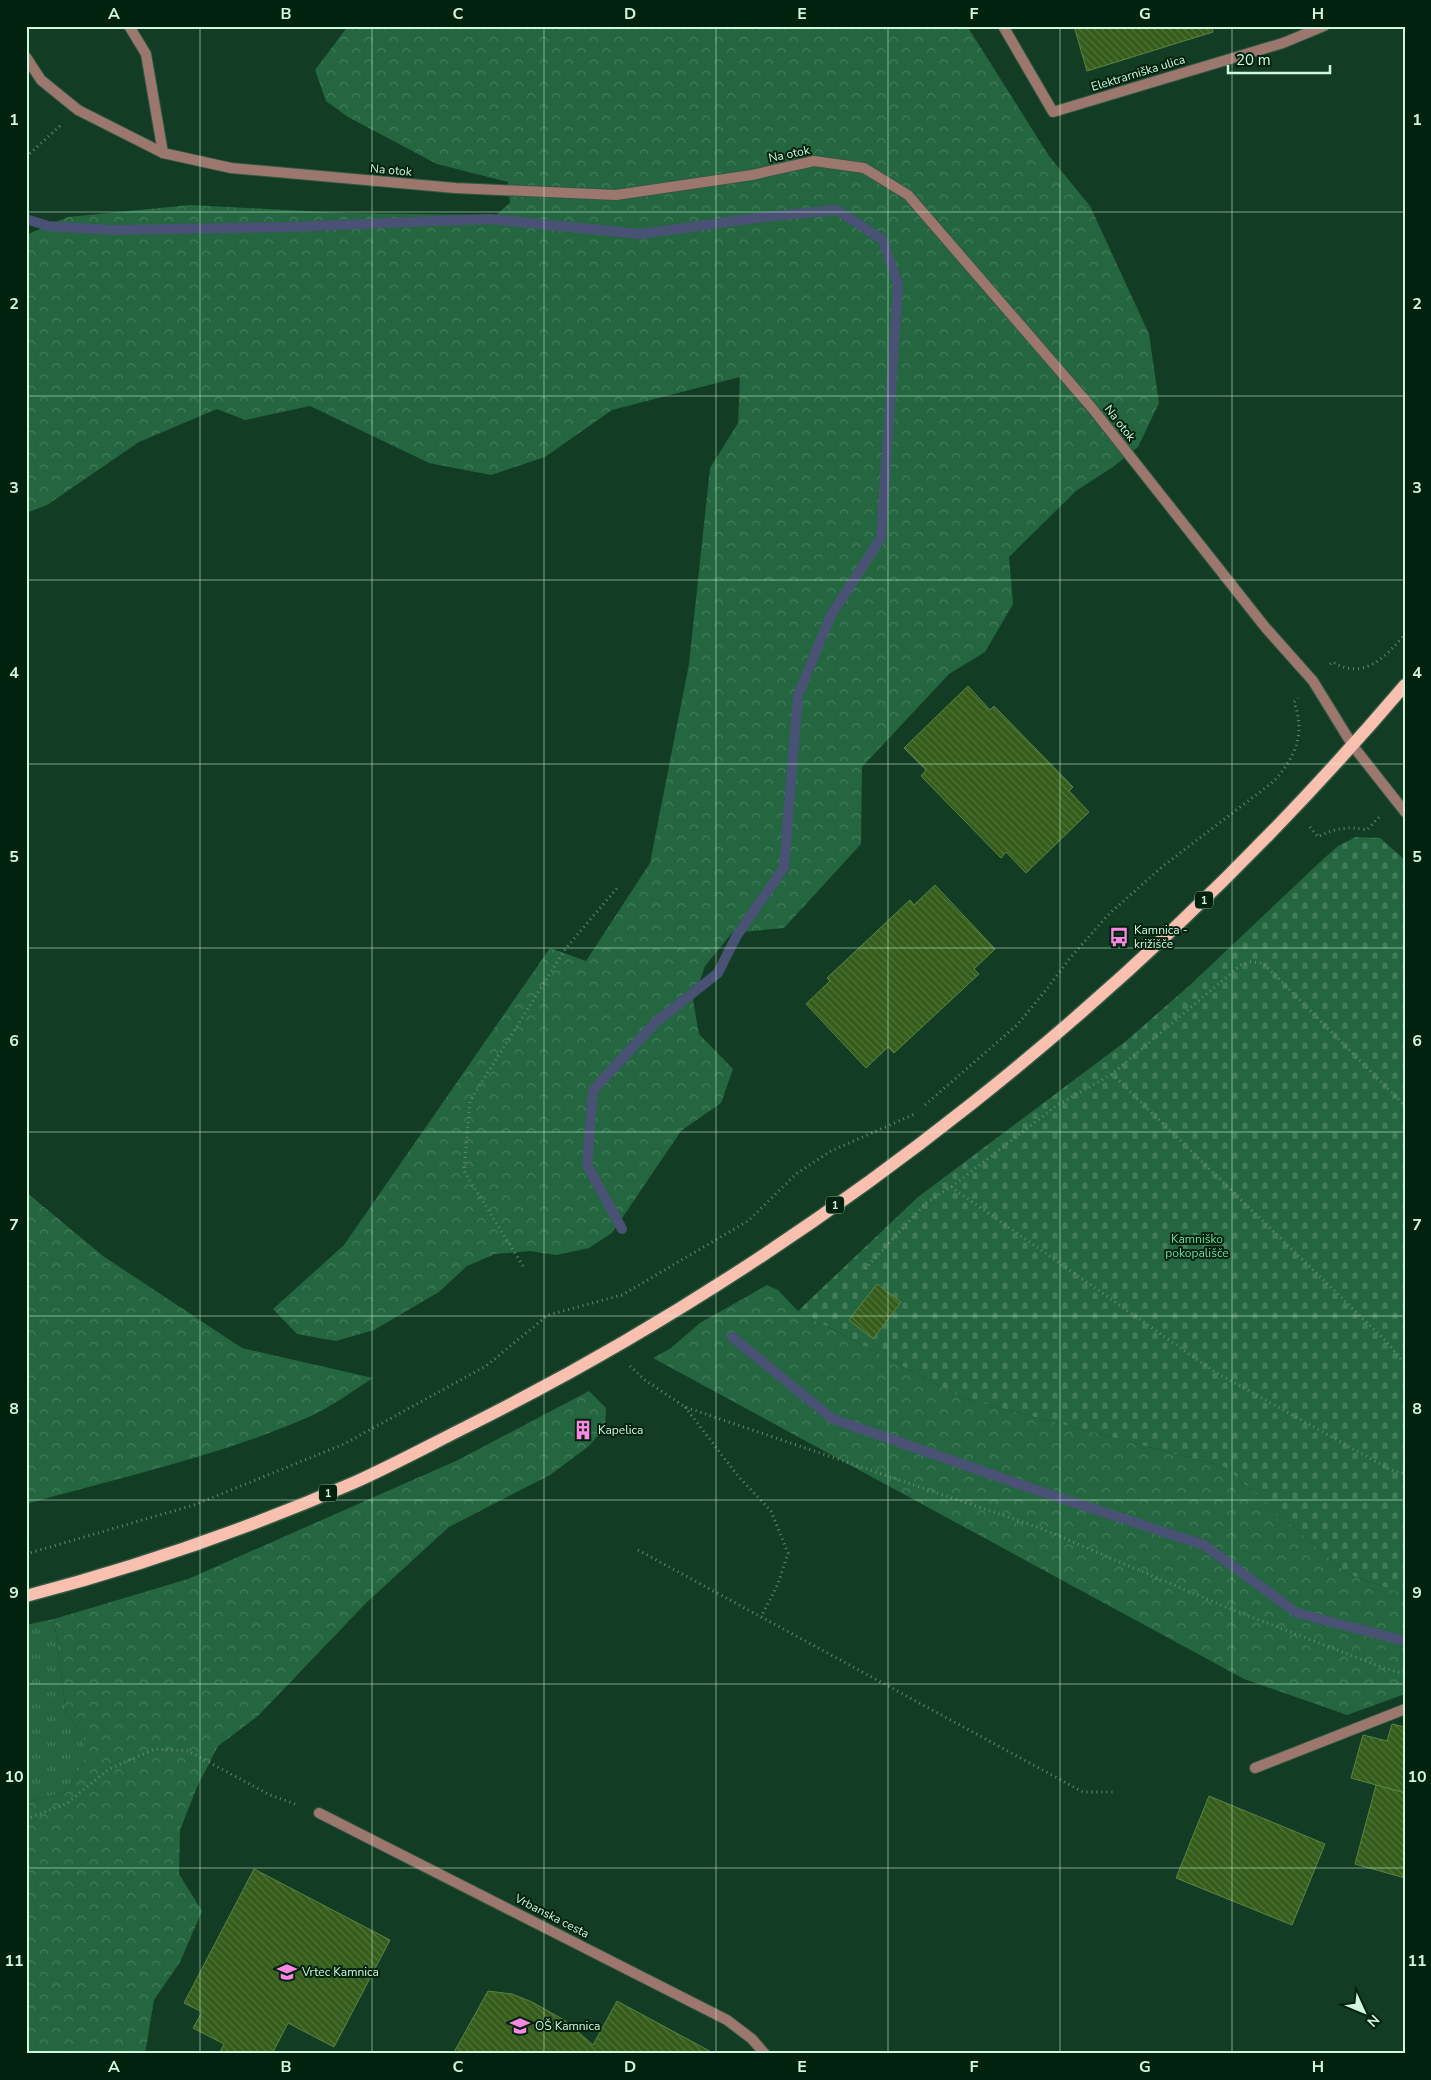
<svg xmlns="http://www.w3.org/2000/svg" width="1431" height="2080" font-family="'Nunito Sans',sans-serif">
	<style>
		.grass { fill: url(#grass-tufts) }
		.forest { fill: url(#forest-crowns) }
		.cemetery { fill: url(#cemetery-stones) }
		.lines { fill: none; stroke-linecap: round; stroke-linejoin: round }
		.stream { stroke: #495275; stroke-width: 10 }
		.building { fill: url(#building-back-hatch); stroke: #5b8543 }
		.service-casing { stroke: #315a42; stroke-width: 12 }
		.minor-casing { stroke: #315a42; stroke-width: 12 }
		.tertiary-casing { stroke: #315a42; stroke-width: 12 }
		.primary-casing { stroke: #315a42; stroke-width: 15 }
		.path { stroke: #628a71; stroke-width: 3; stroke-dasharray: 1 4; stroke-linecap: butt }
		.service { stroke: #9b776e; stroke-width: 10 }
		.minor { stroke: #9b776e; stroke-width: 10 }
		.tertiary { stroke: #9b776e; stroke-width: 10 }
		.primary { stroke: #f9bfaf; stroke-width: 12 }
		.grid { fill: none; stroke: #d1f7dd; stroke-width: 1; stroke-opacity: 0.55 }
		.labels { text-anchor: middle; stroke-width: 4; stroke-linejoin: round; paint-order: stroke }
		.shield { fill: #01220f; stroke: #93b79f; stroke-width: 1 }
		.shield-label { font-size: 11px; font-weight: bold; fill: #d1f7dd }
		.street-label { font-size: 12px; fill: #d1f7dd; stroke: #01220f }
		.poi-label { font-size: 12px; fill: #d1f7dd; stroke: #01220f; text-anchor: start }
		.park-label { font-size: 12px; fill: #72dd9b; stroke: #01220f }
		.neatline { fill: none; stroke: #d1f7dd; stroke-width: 2 }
		.grid-label { font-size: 16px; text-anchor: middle; font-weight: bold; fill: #d1f7dd }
	</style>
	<defs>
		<pattern id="grass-tufts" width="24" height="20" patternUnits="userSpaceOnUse" patternTransform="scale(1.25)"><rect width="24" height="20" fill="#246640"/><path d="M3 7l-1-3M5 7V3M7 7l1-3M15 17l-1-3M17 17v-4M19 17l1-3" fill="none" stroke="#437d5b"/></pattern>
		<pattern id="forest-crowns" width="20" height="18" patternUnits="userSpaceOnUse" patternTransform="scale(1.25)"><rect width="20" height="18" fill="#246640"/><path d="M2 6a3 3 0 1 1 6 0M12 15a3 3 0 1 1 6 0" fill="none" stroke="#437d5b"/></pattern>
		<pattern id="cemetery-stones" width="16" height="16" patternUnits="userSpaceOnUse" patternTransform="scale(1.25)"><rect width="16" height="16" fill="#246640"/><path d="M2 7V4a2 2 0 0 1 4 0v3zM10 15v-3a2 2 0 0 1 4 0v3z" fill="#437d5b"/></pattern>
		<pattern id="building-back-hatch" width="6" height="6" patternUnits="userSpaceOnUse" patternTransform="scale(1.25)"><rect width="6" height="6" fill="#355c1a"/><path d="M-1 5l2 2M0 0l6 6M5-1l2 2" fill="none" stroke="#51743b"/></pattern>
	</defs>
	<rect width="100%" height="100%" fill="#133c24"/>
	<path class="grass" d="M54 1619 66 1713 84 1736V1762L66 1792 26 1802V1625Z"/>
	<g class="forest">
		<path d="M348 26H764L765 29 774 26H967L1049 156 1090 206 1149 334 1159 403 1138 447 1113 467 1076 491 1009 557 1013 604 985 652 949 674 862 767 861 844 784 928 732 933 705 966 693 1000 699 1034 733 1069 721 1103 681 1131 612 1233 589 1248 556 1255 530 1251 495 1254 467 1266 439 1292 374 1330 336 1341 297 1334 273 1309 344 1245 550 948 586 961 650 863 689 664 710 468 738 423 740 377 612 410 545 457 491 475 429 463 310 406 245 420 217 409 139 442 47 505 26 513V235L68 217 190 205 344 213 496 215 510 203 508 182 437 164 348 117 326 101 315 70Z"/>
		<path d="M26 1192 103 1256 242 1348 373 1378C353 1391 332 1406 311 1416 220 1456 122 1477 26 1504Z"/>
		<path d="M767 1285 778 1290 798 1311 963 1398 1225 1467 1348 1574 1405 1594V1694L1347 1715 1244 1679 653 1358 671 1348 700 1323Z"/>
		<path d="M589 1391 606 1408 605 1427 589 1446 550 1475 449 1527 366 1603 258 1716 218 1746 197 1787 180 1830 179 1874 202 1911 180 1962 154 2000 145 2054H26V1802L66 1792 84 1762V1736L66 1713 54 1619 188 1579 458 1460Z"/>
	</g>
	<path class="cemetery" d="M1356 837 1380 838 1405 860V1594L1348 1574 1225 1467 963 1398 798 1311 918 1197 1126 1041 1190 985 1320 862 1338 846Z"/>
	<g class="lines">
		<g class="stream">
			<path d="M26 219 48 226 111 230 287 227 489 219 641 234 764 217 837 210 883 240 898 285 881 538 831 615 798 695 784 867 736 937 718 973 656 1022 593 1090 587 1165 622 1229"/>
			<path d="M732 1337 833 1419 1042 1492 1204 1545 1297 1613 1405 1641"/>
		</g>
	</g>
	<g class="building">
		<path d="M1074 26H1212L1213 32 1087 71Z"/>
		<path d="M968 686 990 710 994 706 1073 787 1069 791 1089 812 1026 873 1006 852 1001 858 921 776 926 770 904 748Z"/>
		<path d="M935 885 995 949 974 969 979 974 894 1053 888 1047 866 1068 806 1004 830 981 827 978 910 900 914 905Z"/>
		<path d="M877 1284 901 1302 873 1339 849 1320Z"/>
		<path d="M586 1423 591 1432 580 1437 576 1428Z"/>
		<path d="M1392 1724 1405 1727V1793L1351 1778 1363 1735 1387 1741Z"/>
		<path d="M1376 1785 1405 1793V1878L1355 1864Z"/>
		<path d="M1209 1796 1325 1844 1292 1925 1176 1878Z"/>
		<path d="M254 1869 390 1940 334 2047 288 2023 272 2054H219L224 2044 193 2028 202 2012 184 2003Z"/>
		<path d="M488 1991 512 1994 532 2002 564 2020 593 2045 617 2001 715 2054H453Z"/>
	</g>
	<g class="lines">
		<defs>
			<g id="service">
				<path d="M129 26 146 54 163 153"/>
				<path d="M1255 1768 1405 1709"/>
			</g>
			<g id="minor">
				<path d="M1003 26 1053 112 1283 43 1324 26"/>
				<path d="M26 57 41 80 78 110 163 153 231 168 455 188 616 195 752 175 814 161 864 168 908 195 1092 408 1265 627 1313 681 1353 746"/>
				<path d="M319 1813 727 2020 752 2039 765 2054"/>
			</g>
			<path id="tertiary" d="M1353 746 1405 812"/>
			<path id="primary" d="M26 1596C137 1567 247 1529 353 1483 391 1466 428 1446 466 1427 823 1249 1146 989 1405 685"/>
		</defs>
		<use href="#service" class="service-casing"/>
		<use href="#minor" class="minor-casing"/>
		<use href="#tertiary" class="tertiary-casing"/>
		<use href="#primary" class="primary-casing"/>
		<g class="path">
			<path d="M26 157 61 125"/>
			<path d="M1330 664 1333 662C1363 681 1386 657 1405 634"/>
			<path d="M1310 827 1318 837C1334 828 1349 826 1367 830L1380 816"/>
			<path d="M1112 1074 1386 1341 1405 1364"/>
			<path d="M925 1105 1017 1025 1046 990 1070 958 1109 914 1163 866 1273 782C1295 758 1306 734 1294 702L1298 698"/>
			<path d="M951 1187 1215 1372 1391 1470 1405 1474"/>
			<path d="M523 1266 464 1171 470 1101 566 948 618 887"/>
			<path d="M865 1269 926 1203 951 1187 1056 1106 1112 1074 1241 965 1250 962 1263 963 1405 1106"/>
			<path d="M630 1366 645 1380 685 1407 1040 1528 1228 1608 1384 1668 1405 1674"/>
			<path d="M685 1407 738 1476 771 1511 788 1553 778 1584 761 1617"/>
			<path d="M638 1550 1083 1792H1115"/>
			<path d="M26 1554 194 1505 344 1444 486 1366 548 1315 622 1295 748 1221 796 1174 831 1151 917 1113"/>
			<path d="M26 1819 66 1804 109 1769 155 1749 188 1751 270 1795 298 1805"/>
		</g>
		<use href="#service" class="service"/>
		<use href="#minor" class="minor"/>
		<use href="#tertiary" class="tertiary"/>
		<use href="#primary" class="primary"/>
	</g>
	<path class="grid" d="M200 26V2054M372 26V2054M544 26V2054M716 26V2054M888 26V2054M1060 26V2054M1232 26V2054M26 212H1405M26 396H1405M26 580H1405M26 764H1405M26 948H1405M26 1132H1405M26 1316H1405M26 1500H1405M26 1684H1405M26 1868H1405"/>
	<defs>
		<symbol id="bus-bare" viewBox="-9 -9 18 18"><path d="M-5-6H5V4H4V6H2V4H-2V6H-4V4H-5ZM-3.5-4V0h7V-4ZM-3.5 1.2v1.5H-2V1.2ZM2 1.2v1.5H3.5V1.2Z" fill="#fc86e4" stroke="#01220f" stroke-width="2.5" paint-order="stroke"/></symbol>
		<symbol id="building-bare" viewBox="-9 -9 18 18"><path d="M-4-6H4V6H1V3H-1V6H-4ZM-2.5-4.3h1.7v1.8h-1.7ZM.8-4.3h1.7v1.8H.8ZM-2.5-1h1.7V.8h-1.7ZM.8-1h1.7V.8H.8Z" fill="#fc86e4" stroke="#01220f" stroke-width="2.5" paint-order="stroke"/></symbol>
		<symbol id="school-bare" viewBox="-9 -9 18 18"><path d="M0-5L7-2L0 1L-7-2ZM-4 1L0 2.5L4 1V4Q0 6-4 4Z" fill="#fc86e4" stroke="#01220f" stroke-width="2.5" paint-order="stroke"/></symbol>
	</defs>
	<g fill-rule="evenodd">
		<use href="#bus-bare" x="1105" y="923" width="28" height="28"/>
		<use href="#building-bare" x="569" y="1416" width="28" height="28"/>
		<use href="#school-bare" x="273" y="1958" width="28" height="28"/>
		<use href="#school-bare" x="506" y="2012" width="28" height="28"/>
	</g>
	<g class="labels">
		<g class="shield">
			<rect x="1195" y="891.5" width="18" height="17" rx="4"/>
			<rect x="826" y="1196.5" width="18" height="17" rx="4"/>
			<rect x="319" y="1484.5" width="18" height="17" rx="4"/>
		</g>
		<g class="shield-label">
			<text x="1204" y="904">1</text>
			<text x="835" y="1209">1</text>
			<text x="328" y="1497">1</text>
		</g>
		<g class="street-label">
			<text transform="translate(1138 73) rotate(-17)" y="4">Elektrarniška ulica</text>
			<text transform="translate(789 154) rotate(-12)" y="4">Na otok</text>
			<text transform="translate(391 170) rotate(5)" y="4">Na otok</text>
			<text transform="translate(1120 423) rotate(52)" y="4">Na otok</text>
			<text transform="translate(552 1916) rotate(27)" y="4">Vrbanska cesta</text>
		</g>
		<g class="poi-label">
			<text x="1134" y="934">Kamnica -<tspan x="1134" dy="14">križišče</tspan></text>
			<text x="598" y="1434">Kapelica</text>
			<text x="302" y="1976">Vrtec Kamnica</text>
			<text x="535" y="2030">OŠ Kamnica</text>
		</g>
		<g class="park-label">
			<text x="1197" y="1243">Kamniško<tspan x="1197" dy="14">pokopališče</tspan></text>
		</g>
	</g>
	<rect width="1431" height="2080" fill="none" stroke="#01220f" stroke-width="55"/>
	<g transform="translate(1364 2012) rotate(134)" stroke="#01220f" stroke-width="4" paint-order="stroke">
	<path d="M0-4L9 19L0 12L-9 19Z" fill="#d1f7dd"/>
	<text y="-8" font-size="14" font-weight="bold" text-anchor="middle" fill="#d1f7dd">N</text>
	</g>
	<path d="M1228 65v8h102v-8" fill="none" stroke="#d1f7dd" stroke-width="2.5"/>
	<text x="1236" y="65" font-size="15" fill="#d1f7dd" stroke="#01220f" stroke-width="4" paint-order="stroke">20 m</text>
	<rect x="28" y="28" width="1376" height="2024" class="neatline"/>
	<g class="grid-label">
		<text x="114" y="19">A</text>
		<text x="286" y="19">B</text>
		<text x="458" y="19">C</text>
		<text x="630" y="19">D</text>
		<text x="802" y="19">E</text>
		<text x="974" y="19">F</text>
		<text x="1145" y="19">G</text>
		<text x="1318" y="19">H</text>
		<text x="14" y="125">1</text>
		<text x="1417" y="125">1</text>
		<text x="14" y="309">2</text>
		<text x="1417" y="309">2</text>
		<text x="14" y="493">3</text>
		<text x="1417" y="493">3</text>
		<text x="14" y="678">4</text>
		<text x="1417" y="678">4</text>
		<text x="14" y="862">5</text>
		<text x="1417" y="862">5</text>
		<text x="14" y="1046">6</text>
		<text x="1417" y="1046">6</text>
		<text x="14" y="1230">7</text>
		<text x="1417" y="1230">7</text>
		<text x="14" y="1414">8</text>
		<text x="1417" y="1414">8</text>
		<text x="14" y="1598">9</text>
		<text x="1417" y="1598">9</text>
		<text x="14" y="1782">10</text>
		<text x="1417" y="1782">10</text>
		<text x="14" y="1966">11</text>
		<text x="1417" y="1966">11</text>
		<text x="114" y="2072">A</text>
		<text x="286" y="2072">B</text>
		<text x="458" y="2072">C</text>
		<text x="630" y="2072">D</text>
		<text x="802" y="2072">E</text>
		<text x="974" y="2072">F</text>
		<text x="1145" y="2072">G</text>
		<text x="1318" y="2072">H</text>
	</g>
</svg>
